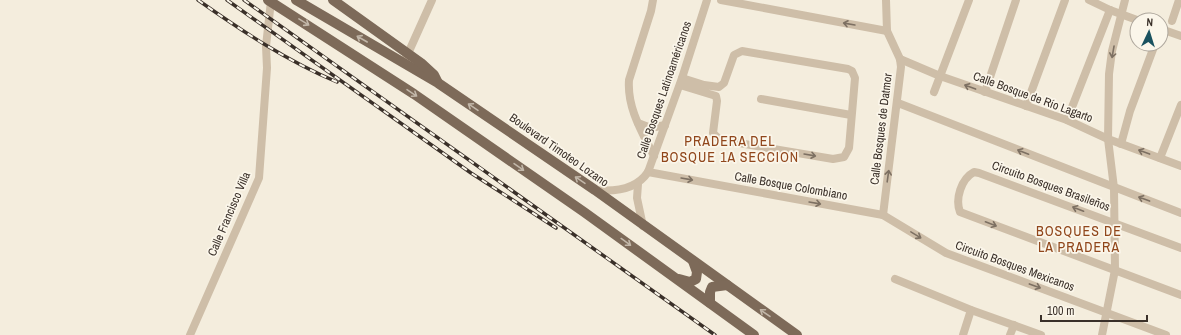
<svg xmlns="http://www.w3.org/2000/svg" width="1181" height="335" font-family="'Archivo Narrow',sans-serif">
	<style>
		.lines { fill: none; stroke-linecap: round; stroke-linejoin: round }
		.minor { stroke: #cebea8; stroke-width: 8 }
		.major { stroke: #7d6a59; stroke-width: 10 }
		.rail-casing { stroke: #3a3029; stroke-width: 3.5 }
		.rail { stroke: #fbf6ea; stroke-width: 2; stroke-dasharray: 6; stroke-linecap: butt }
		.oneway { stroke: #c2b7a9 }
		.oneway2 { stroke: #7d7062 }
		.labels { text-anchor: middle; stroke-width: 3.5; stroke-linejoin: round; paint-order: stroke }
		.street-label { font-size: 12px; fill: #3a3029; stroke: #fbf6ea }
		.quarter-label { font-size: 14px; letter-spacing: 1px; fill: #90461b; stroke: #fbf6ea }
	</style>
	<rect width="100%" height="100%" fill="#f4eddd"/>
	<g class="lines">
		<g class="minor">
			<path d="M653 0 651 11 629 80C627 108 642 132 654 156"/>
			<path d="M721 0 887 31"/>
			<path d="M1089 0 1110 10 1137 20"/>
			<path d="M1172 21 1179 0"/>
			<path d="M1161 29 1181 36"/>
			<path d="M406 58 432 0"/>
			<path d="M900 59 940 76 1067 120 1108 139 1181 166"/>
			<path d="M680 85 716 96 717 101 713 133 717 137 721 140 833 159 844 157 849 148 855 78 852 71 848 69 742 51 734 55 724 83 719 87 704 85 682 78"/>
			<path d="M934 92 969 0"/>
			<path d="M985 92 1016 0"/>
			<path d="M761 99 851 115"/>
			<path d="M898 103 1181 213"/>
			<path d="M1026 106 1065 0"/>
			<path d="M1067 120 1110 10"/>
			<path d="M638 123 651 128 665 125"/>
			<path d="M1121 144 1130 111 1155 44"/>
			<path d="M1160 158 1181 105"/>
			<path d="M648 172 883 215 946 253 1166 335"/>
			<path d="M638 184 637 198 643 226"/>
			<path d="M595 190C615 192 636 190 648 172L682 78 707 0"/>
			<path d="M883 215 901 67 900 59 887 31 886 0"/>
			<path d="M1181 248 979 173 974 172C961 179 955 199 960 212L1181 295"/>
			<path d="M895 279 971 310 1041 335"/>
			<path d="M190 335 259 178 267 68 266 46 271 1"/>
			<path d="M963 335 971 310"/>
			<path d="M1010 335 1014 325"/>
			<path d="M1102 335 1115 270 1114 188 1108 139 1109 74 1112 51 1125 0"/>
		</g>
		<g class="major">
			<path d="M268 0 414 94 584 212 754 335"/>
			<path d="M296 0 438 83 595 190 797 335"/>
			<path d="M333 0 421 63 434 75 437 81"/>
			<path d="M679 279 690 282 696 279 697 272 693 261"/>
			<path d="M710 303V292L712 287 727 285"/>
		</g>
		<defs>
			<g id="rail">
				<path d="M198 0C242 31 287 61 337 82"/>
				<path d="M227 0 471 173 556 228"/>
				<path d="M244 0 715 335"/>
			</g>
		</defs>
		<use href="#rail" class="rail-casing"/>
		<use href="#rail" class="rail"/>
	</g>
	<defs><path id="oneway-shaft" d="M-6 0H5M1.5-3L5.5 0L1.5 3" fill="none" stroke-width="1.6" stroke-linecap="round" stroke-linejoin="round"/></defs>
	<g class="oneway">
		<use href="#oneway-shaft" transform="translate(304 22) rotate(32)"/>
		<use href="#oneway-shaft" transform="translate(362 39) rotate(-150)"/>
		<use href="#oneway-shaft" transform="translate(412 93) rotate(34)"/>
		<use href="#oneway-shaft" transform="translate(473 107) rotate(-146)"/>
		<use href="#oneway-shaft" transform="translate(519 167) rotate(35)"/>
		<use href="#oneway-shaft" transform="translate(580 180) rotate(-146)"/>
		<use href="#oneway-shaft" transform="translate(626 242) rotate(36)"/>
		<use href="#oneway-shaft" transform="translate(765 313) rotate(-145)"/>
	</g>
	<g class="oneway2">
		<use href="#oneway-shaft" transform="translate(849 24) rotate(-170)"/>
		<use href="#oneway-shaft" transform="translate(1113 52) rotate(100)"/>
		<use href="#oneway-shaft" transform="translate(970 87) rotate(-160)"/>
		<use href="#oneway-shaft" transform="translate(1023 152) rotate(-159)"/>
		<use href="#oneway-shaft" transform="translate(1144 152) rotate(-160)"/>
		<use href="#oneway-shaft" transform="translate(810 155) rotate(10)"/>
		<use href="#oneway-shaft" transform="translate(888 176) rotate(-82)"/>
		<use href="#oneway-shaft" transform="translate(687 179) rotate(10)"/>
		<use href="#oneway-shaft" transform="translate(1144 199) rotate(-160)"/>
		<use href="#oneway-shaft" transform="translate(815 203) rotate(10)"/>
		<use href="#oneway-shaft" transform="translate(1078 209) rotate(-159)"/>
		<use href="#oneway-shaft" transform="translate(991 224) rotate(21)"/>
		<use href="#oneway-shaft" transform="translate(916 235) rotate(31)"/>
		<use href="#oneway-shaft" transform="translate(1035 286) rotate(20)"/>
	</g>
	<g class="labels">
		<g class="street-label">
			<text transform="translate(664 90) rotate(-71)" y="4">Calle Bosques Latinoaméricanos</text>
			<text transform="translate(1033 97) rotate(20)" y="4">Calle Bosque de Río Lagarto</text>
			<text transform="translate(881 129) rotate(-83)" y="4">Calle Bosques de Datmor</text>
			<text transform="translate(559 150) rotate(35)" y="4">Boulevard Timoteo Lozano</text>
			<text transform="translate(791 186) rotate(10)" y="4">Calle Bosque Colombiano</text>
			<text transform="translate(1051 186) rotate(20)" y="4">Circuito Bosques Brasileños</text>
			<text transform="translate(229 214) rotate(-67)" y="4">Calle Francisco Villa</text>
			<text transform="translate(1015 266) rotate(20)" y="4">Circuito Bosques Mexicanos</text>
		</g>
		<g class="quarter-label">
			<text x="730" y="146">PRADERA DEL<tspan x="730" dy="16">BOSQUE 1A SECCION</tspan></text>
			<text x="1079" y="236">BOSQUES DE<tspan x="1079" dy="16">LA PRADERA</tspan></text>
		</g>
	</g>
	<g transform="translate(1149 32) rotate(4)"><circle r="19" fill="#fbf6ea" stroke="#aea79d"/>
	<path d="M0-3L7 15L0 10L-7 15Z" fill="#1a525f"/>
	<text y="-6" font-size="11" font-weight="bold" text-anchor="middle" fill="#3a3029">N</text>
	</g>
	<path d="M1041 315v6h106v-6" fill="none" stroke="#3a3029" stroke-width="2"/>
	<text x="1047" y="315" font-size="12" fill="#3a3029" stroke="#fbf6ea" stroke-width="3" paint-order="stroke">100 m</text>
</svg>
